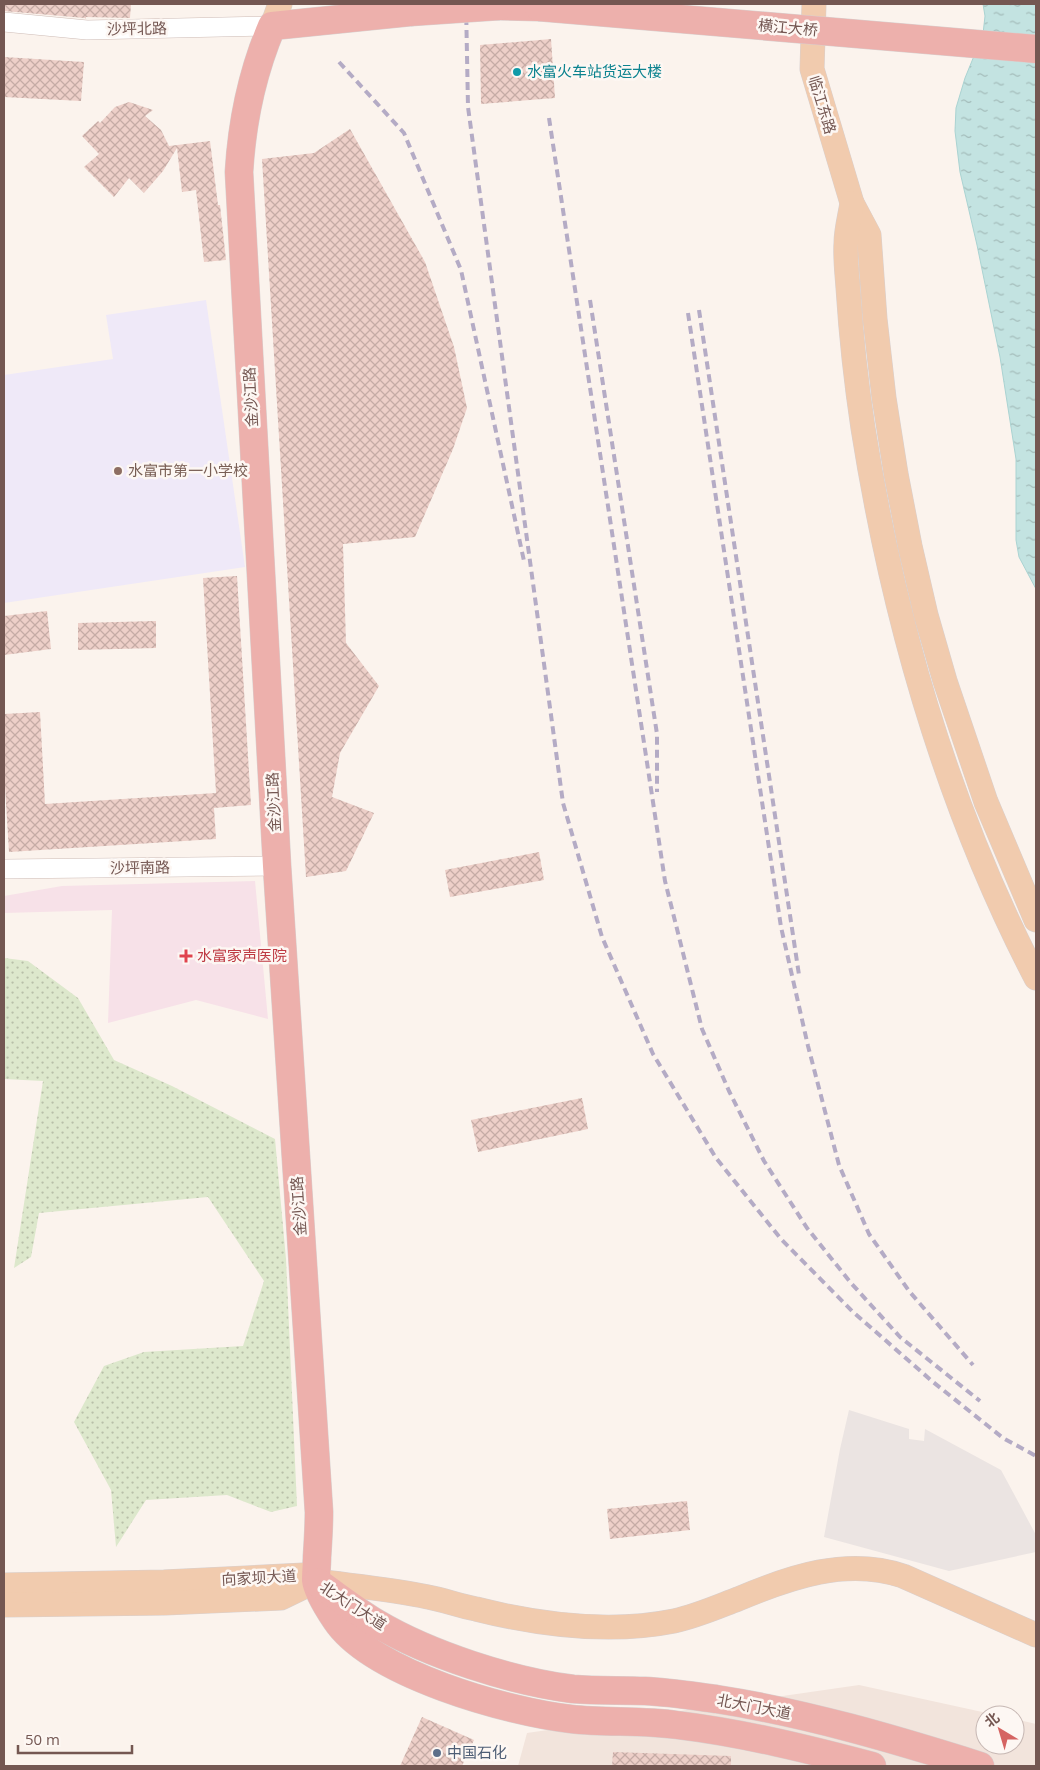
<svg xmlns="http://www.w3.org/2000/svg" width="1040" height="1770" font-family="'Open Sans','Noto Sans SC',sans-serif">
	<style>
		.residential { fill: #f2e4dc }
		.industrial { fill: #ebe4e2 }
		.education { fill: #efe9f8 }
		.medical { fill: #f7e1e8 }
		.grass { fill: url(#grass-dots) }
		.water { fill: url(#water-ripples); stroke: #aad3d2 }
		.building { fill: url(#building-cross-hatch) }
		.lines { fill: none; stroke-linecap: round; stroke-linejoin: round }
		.minor-casing { stroke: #cebcb6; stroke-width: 20 }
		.major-casing { stroke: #d8d0cf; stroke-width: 25 }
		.highway-casing { stroke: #d8d0cf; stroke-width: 29 }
		.minor { stroke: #fff; stroke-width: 19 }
		.major { stroke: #f1cbae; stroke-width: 24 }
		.highway { stroke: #edb0ac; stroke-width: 28 }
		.rail { stroke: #b4abc5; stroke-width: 4; stroke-dasharray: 8 5; stroke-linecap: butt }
		.highway-bridge-casing { stroke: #d8d0cf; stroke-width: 29; stroke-linecap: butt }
		.highway-bridge { stroke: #edb0ac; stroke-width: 28 }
		.culture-dot { fill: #0f9aa8; stroke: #fdf7f3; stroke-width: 2 }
		.education-dot { fill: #8d6e63; stroke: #fdf7f3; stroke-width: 2 }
		.health-dot { fill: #e0444e; stroke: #fdf7f3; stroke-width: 2 }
		.service-dot { fill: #5c6f8a; stroke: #fdf7f3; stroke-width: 2 }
		.labels { text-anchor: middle; stroke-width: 5; stroke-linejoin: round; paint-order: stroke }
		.street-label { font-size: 15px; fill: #745752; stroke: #fdf7f3 }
		.culture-label { font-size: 15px; fill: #0d838f; stroke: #fdf7f3; text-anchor: start }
		.education-label { font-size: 15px; fill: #785e54; stroke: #fdf7f3; text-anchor: start }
		.health-label { font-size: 15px; fill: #be3a42; stroke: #fdf7f3; text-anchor: start }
		.service-label { font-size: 15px; fill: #4e5e75; stroke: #fdf7f3; text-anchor: start }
	</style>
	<defs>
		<pattern id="grass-dots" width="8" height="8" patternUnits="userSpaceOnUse" patternTransform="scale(1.25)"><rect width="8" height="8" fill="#dde8cc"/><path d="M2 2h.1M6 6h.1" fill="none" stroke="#b8bfa8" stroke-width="1.8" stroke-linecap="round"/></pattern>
		<pattern id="water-ripples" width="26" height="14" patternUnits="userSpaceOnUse" patternTransform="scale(1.25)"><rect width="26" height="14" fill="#c3e3e1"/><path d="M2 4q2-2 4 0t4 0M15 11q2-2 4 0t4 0" fill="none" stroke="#a3bbb9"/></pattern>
		<pattern id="building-cross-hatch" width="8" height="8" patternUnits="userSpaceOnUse" patternTransform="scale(1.25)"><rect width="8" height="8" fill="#edcfc8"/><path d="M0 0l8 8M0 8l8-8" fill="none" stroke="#c5aba5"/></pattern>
	</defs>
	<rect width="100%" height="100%" fill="#fbf3ed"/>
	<path class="residential" d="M859 1685 996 1715H985V1745H1015V1719L1036 1724V1766H518L527 1733Z"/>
	<path class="industrial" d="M849 1410 909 1429V1439L924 1441 925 1429 1001 1470 1036 1535V1552L949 1571 824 1537 840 1449Z"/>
	<path class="education" d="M206 300 245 567 4 603V375L113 359 106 315Z"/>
	<path class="medical" d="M255 881 268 1019 196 1000 108 1023 112 910 4 913V896L62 886Z"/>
	<path class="grass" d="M4 958 28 961 78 998 114 1060 172 1086 275 1139 286 1259 297 1506 271 1512 227 1495 146 1500 116 1547 111 1490 74 1422 104 1366 144 1352 243 1346 264 1281 208 1197 39 1213 31 1257 14 1268 43 1081 4 1079Z"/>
	<path class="water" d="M983 4H1036V589L1019 557 1016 540V459L1000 357 977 245 960 172 955 131 956 108 965 78 983 34 985 16Z"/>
	<g class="building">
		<path d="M4 4H131L130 18 86 17V19L85 18 4 11Z"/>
		<path d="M551 39 555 98 481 104 480 45Z"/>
		<path d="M4 57 84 62 81 101 4 97Z"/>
		<path d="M129 102 153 110 145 116 161 130 169 146 210 141 218 205H220L226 260 204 262 196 190 182 192 177 148 163 171 144 193 129 178 114 197 84 167 99 154 82 136 98 121 100 123 115 107Z"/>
		<path d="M350 129 425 262 454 347 467 408 453 449 415 537 343 544 346 643 379 686 340 753 332 797 374 813 346 871 306 877 262 159 314 153Z"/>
		<path d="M237 576 251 805 214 808 216 839 9 852 4 770V714L40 712 45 804 216 793 203 578Z"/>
		<path d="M47 611 51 649 4 655V616Z"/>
		<path d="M156 621V648L78 650V623Z"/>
		<path d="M539 852 544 880 450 897 445 870Z"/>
		<path d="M582 1098 588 1129 478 1152 471 1120Z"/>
		<path d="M687 1501 690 1530 610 1539 607 1509Z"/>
		<path d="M422 1717 474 1740 462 1766H400Z"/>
		<path d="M613 1752 731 1756V1766H612Z"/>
	</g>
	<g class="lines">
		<defs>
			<g id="minor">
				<path d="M4 22 87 30 272 26"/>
				<path d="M4 869 277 866"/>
			</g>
			<g id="major">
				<path d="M814 4 812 69 852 203 869 235 875 319 884 398 896 474 910 546 926 615 945 681 986 802 1036 920"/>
				<path d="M272 26 280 4"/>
				<path d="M852 203C850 216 846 230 846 243 845 258 847 273 848 288 851 335 856 382 863 428 893 618 947 807 1036 978"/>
				<path d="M4 1585 164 1582 304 1575 316 1581C353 1586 392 1589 428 1597 444 1600 460 1606 476 1609 540 1625 609 1634 674 1621 697 1616 717 1607 738 1599 790 1577 847 1557 903 1576L1036 1635"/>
				<path d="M4 1605 165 1603 281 1598 316 1581"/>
			</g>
			<g id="highway">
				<path d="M499 6 539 7"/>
				<path d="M410 12 272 26C252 73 242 121 239 172L277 866 319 1512C319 1527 318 1542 317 1557 317 1564 316 1572 316 1580 317 1590 330 1611 336 1620 372 1674 508 1712 571 1719 606 1723 641 1720 677 1725 743 1733 808 1749 872 1766"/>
				<path d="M317 1582C337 1596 356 1611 376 1623 430 1655 511 1681 573 1689 597 1691 621 1690 645 1691 669 1692 693 1696 716 1699 806 1713 894 1739 980 1766"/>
			</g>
		</defs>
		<use href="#minor" class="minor-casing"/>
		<use href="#major" class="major-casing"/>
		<use href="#highway" class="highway-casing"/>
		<use href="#minor" class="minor"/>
		<use href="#major" class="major"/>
		<use href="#highway" class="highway"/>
		<g class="rail">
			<path d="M466 4 468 107 563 803 602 937 653 1054 716 1158 781 1239 852 1311 933 1382 1003 1438 1036 1456"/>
			<path d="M339 62 404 133 461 270 524 561"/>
			<path d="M549 118 665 881 702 1029 729 1091 764 1161 807 1228 851 1283 900 1337 980 1401"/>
			<path d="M590 300 657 734V792"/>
			<path d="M699 310 799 975"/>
			<path d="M688 313 781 927 808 1046 839 1165 869 1234 909 1291 973 1365"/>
		</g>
		<defs>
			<g id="highway-bridge">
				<path d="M539 7 1036 49"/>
				<path d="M410 12 499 6"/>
			</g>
		</defs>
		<use href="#highway-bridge" class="highway-bridge-casing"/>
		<use href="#highway-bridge" class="highway-bridge"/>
	</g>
	<circle class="culture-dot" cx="517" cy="72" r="5"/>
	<circle class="education-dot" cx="118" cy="471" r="5"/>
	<path class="health-dot" d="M183.5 948.5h5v5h5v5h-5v5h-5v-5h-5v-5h5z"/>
	<circle class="service-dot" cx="437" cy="1753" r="5"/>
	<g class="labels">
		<g class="street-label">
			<text transform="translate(788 28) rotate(5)" y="5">横江大桥</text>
			<text transform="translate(137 29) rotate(-1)" y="5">沙坪北路</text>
			<text transform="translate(822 105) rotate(73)" y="5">临江东路</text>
			<text transform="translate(251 397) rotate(-93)" y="5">金沙江路</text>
			<text transform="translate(274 802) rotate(-93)" y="5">金沙江路</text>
			<text transform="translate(140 868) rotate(-1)" y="5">沙坪南路</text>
			<text transform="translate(299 1206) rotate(-94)" y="5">金沙江路</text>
			<text transform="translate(259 1578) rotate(-3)" y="5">向家坝大道</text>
			<text transform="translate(353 1606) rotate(33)" y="5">北大门大道</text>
			<text transform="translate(754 1707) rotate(11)" y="5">北大门大道</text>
		</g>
		<g class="culture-label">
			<text x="527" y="77">水富火车站货运大楼</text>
		</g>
		<g class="education-label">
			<text x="128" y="476">水富市第一小学校</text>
		</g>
		<g class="health-label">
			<text x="197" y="961">水富家声医院</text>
		</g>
		<g class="service-label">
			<text x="447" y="1758">中国石化</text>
		</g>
	</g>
	<rect width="1040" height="1770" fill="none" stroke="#745752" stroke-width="10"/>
	<g transform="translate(1000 1730) rotate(322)"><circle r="24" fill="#fdf7f3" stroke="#c6b7b3"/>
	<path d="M0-4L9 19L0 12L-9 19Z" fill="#d56462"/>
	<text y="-8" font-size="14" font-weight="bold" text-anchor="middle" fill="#745752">北</text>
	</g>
	<path d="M18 1745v8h114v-8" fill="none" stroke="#745752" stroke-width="2.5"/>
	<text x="25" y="1745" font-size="15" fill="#745752" stroke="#fdf7f3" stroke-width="4" paint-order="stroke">50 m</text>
</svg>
